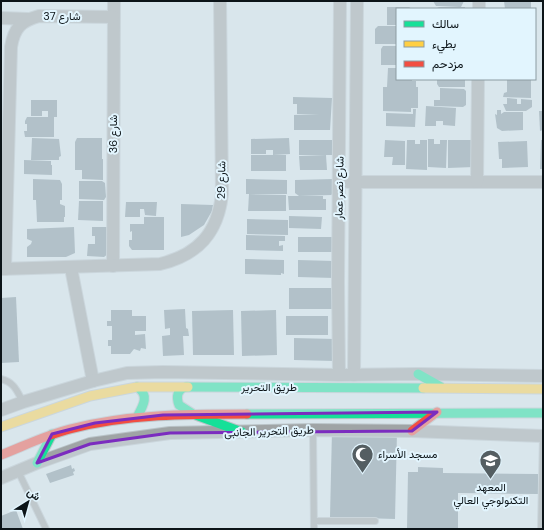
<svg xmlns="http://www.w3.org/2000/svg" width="544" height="530" font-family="'DM Sans',Vazirmatn,sans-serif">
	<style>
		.building { fill: #83969e }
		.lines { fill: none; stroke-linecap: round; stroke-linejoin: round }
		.lane-casing { stroke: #bac4c8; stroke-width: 8 }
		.street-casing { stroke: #bac4c8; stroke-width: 14 }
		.fast-casing { stroke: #bac4c8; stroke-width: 11 }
		.slow-casing { stroke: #bac4c8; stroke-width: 11 }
		.jam-casing { stroke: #bac4c8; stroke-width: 11 }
		.lane { stroke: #9fa4a5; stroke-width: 6 }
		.street { stroke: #9fa4a5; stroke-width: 12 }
		.fast { stroke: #16e098; stroke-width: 9 }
		.slow { stroke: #ffcf43; stroke-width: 9 }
		.jam { stroke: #f24e42; stroke-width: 9 }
		.marked { fill: none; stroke: #7b2cbf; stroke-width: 3; stroke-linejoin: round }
		.labels { text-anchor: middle; stroke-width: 4; stroke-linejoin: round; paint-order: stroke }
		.street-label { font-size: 11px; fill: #0c1418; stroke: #e2f5fe }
		.poi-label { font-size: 11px; fill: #0c1418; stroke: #e2f5fe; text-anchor: start }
	</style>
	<rect width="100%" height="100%" fill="#d9e6ec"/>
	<g class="building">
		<path d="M433 1H464L461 7H465V9H435L439 7 459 6H436Z"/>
		<path d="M504 1H531V8L505 9Z"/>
		<path d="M387 7H409L412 9H397V25H387Z"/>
		<path d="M378 26H397V44H375V29Z"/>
		<path d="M383 46H397V65H381V49Z"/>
		<path d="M388 68H397V79H412V81H416V87H418V108H411V112L383 111V87H387Z"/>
		<path d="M437 79H465V87H439L437 84Z"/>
		<path d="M507 79H531V98L503 97 504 93 507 92Z"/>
		<path d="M440 88 464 89 466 91V105L463 107 434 106V100H440Z"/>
		<path d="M293 97 332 98 330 130H294V115L319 114H297V104H293Z"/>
		<path d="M507 98 517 99V104H521V99L532 100V107L526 111H506L503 104H507Z"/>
		<path d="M31 100H57V117H54V137H25L24 131H27V124H25V121L27 117H48V111H42V116H31Z"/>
		<path d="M426 106 456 108 455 126 443 125V121H436V126H425Z"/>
		<path d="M413 109H416L415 127 386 126V113L413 114Z"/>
		<path d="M497 110H501V114L504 112H523V130L502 131 497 128 495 114 497 115Z"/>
		<path d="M539 111H543V130L540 131Z"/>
		<path d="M32 138 59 139 61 156 59 157V160H31Z"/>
		<path d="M77 138H102V159H97H103V180L82 179V170H75V142Z"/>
		<path d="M289 138 290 154 273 155V150H266V154H251V139Z"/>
		<path d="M428 139H434V144H440V140H447L446 168 428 167Z"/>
		<rect x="299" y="140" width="34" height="15"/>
		<path d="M385 140 405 141V165H392L393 157H384Z"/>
		<path d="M407 140H415V144H420V140H427V170L406 169Z"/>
		<path d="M448 140H473L474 167 448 168Z"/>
		<path d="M541 140H543V169H540Z"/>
		<path d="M527 141 528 167 502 168V159H499L498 142Z"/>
		<rect x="251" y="155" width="35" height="16"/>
		<path d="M326 155 327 170H300L299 156Z"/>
		<path d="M24 160 51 161V165H52V175L24 174Z"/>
		<path d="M33 179 60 180 62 184V200H60V204L65 206V217H64V222H37L36 200H47H33Z"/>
		<path d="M246 179 287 180V194H246Z"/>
		<path d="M333 179 334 193 331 195 299 196 295 193V180Z"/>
		<path d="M79 181H102L105 183 106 197 104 200 79 199Z"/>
		<path d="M249 194 286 195V211H248Z"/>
		<path d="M288 196H323V199H326V210H289Z"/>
		<path d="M79 201H103V221L78 220Z"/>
		<path d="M126 202H157L156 216 145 215 144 209H140V217H125Z"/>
		<path d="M181 204 213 205 212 211 204 225 189 235 181 237Z"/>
		<path d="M289 216 322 217 321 229 289 228Z"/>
		<path d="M144 217H164V250H132L129 246V240H132V231L130 232V224H144Z"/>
		<path d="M247 219 288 220V235L247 234Z"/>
		<path d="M74 227 75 253 66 257H27V247L31 244 32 241 27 239V229Z"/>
		<path d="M92 227H107L109 253 104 257 87 256 88 244H95V236H92Z"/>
		<path d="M246 235 285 236V241H279V246L283 245V251L246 250Z"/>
		<rect x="298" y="237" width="38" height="15"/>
		<path d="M245 259 284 260V274L281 273V275L245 274Z"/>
		<path d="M298 260 334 261V278L298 277Z"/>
		<rect x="289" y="288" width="45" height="21"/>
		<path d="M16 297 19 362 1 363V298Z"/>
		<path d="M185 309 186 328 188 329 189 336H183L184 355 163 356 162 336 170 335V328L165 329 164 310Z"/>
		<path d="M111 310H132V316H146V331H135V335L145 334 146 349 141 348 140 351 134 349 130 354H111V346H108V340H112V326H107V321H111Z"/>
		<path d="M233 310 234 355H193L192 311Z"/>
		<path d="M276 310 277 355 242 356 241 311Z"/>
		<rect x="286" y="316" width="42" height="19"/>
		<path d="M294 338 335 339 334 361 294 360Z"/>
		<path d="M332 430 397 432 395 519 330 517Z"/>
		<path d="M71 465 72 469 74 468 75 471 73 472 74 475 50 483 46 474Z"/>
		<path d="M418 467 443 468V473L538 474V494L458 493V529H407L408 472H418Z"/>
		<path d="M16 510 23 529H1V516Z"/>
	</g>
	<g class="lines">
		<defs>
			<g id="lane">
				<path d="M1 379C14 382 17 391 23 402"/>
				<path d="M313 430 314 529"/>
				<path d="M18 471 46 529"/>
				<path d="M314 521H375"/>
				<path d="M541 529 543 436"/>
			</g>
			<g id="street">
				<path d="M479 9V1"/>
				<path d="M1 18 28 19"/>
				<path d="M348 182H543"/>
				<path d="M477 182 478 79"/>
				<path d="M113 266 114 1"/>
				<path d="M71 268 93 381"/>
				<path d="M1 269 160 264C198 255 218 233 222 194L220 1"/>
				<path d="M5 269 11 47C14 28 21 21 39 16L113 17"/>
				<path d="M339 375 338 283 340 1"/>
				<path d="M354 375 357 1"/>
				<path d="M1 410 23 402 93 381 127 373 163 372 339 375 418 374 543 376"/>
				<path d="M1 478 37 463 90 444 170 433 313 430 412 431 543 436"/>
			</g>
			<g id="fast">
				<path d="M418 374 441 387"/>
				<path d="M137 387C150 395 143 406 137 417"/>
				<path d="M186 387C177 389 176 397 179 405L193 414 242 432"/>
				<path d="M188 387 423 388"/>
				<path d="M247 414 543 413"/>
				<path d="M37 463 52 434"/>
			</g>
			<g id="slow">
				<path d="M423 388 543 389"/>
				<path d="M1 427 90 396 137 387H188"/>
			</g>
			<g id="jam">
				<path d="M412 431 437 412"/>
				<path d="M1 455C24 446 46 435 70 429 127 414 188 414 247 414"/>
			</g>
		</defs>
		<use href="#lane" class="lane-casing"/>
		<use href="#street" class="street-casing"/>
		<use href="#fast" class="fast-casing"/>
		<use href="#slow" class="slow-casing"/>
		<use href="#jam" class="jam-casing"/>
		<use href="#lane" class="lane"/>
		<use href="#street" class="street"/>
		<use href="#fast" class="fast"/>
		<use href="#slow" class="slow"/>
		<use href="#jam" class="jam"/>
	</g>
	<path d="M0 0H544V530H0ZM437 412 412 431 170 433 90 444 37 463 52 434 95 423 163 415Z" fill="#d9e6ec" fill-opacity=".55" fill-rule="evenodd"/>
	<path class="marked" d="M437 412 412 431 170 433 90 444 37 463 52 434 95 423 163 415Z"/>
	<defs>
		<symbol id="mosque-pin" viewBox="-11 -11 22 30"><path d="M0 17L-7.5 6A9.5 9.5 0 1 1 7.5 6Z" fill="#545e62" stroke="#e2f5fe"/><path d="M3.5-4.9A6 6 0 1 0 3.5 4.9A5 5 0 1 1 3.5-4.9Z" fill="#fff"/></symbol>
		<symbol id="school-pin" viewBox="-11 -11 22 30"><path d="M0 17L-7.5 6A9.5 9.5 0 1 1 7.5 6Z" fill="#545e62" stroke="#e2f5fe"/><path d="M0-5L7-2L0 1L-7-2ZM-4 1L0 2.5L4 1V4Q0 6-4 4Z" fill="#fff"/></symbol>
	</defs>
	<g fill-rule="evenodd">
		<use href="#mosque-pin" x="350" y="442" width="25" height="34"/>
		<use href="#school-pin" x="478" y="448" width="25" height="34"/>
	</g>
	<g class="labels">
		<g class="street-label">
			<text x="62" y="20">شارع 37</text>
			<text transform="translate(113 134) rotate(-90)" y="4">شارع 36</text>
			<text transform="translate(221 180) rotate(-89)" y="4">شارع 29</text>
			<text transform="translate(339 188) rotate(-89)" y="4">شارع نصر عمار</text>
			<text x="269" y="391">طريق التحرير</text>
			<text transform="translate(269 431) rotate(-2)" y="4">طريق التحرير الجانبى</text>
		</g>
		<g class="poi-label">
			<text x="378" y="458">مسجد الأسراء</text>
			<text x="491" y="491" text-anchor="middle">المعهد<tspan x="491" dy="13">التكنولوجي العالي</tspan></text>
		</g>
	</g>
	<rect width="544" height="530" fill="none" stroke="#0c1418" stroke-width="4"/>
	<rect x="396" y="8" width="140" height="72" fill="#e2f5fe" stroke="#8c9ba2"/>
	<rect x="404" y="21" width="20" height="6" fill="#16e098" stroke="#8c9ba2"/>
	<text x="432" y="28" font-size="12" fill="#0c1418">سالك</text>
	<rect x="404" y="41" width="20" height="6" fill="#ffcf43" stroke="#8c9ba2"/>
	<text x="432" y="48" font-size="12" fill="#0c1418">بطيء</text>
	<rect x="404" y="61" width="20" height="6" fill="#f24e42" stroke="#8c9ba2"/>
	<text x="432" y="68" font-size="12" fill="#0c1418">مزدحم</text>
	<g transform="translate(28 502) rotate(37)" stroke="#e2f5fe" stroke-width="3" paint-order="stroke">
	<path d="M0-3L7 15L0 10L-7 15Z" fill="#0c1418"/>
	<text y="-6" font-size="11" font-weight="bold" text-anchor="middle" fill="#0c1418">ش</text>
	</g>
</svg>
